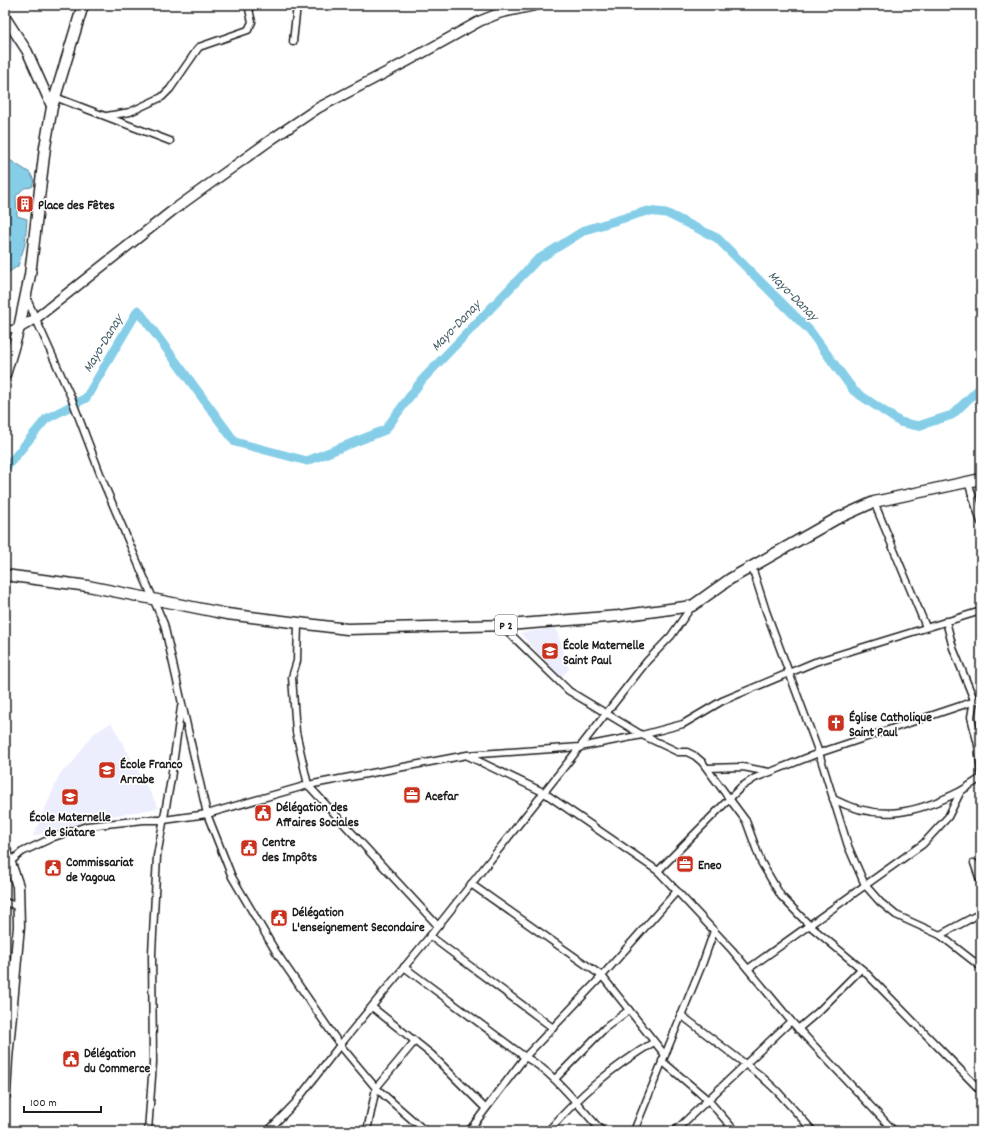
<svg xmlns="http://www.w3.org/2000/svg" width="986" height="1136" font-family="Dekko,sans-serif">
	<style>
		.built { fill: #eceefd }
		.water { fill: #86cee8; stroke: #5c8796 }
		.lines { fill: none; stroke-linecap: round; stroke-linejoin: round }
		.river { stroke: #86cee8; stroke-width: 9 }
		.street-casing { stroke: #1c1c1c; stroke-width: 9 }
		.secondary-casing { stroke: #1c1c1c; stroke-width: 12 }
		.primary-casing { stroke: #1c1c1c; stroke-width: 13 }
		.street { stroke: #fff; stroke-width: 6 }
		.secondary { stroke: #fff; stroke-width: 9 }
		.primary { stroke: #fff; stroke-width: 10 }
		.labels { text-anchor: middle; stroke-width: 3.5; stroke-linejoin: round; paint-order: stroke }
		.shield { fill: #fff; stroke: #606060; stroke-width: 1 }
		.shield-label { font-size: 12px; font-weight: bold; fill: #1c1c1c }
		.poi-label { font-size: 13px; font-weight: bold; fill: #1c1c1c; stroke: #fff; text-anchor: start }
		.water-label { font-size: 14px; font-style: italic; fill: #415a63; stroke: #fff }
	</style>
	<rect width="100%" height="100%" fill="#fff"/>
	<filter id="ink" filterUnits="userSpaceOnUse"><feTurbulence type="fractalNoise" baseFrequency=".025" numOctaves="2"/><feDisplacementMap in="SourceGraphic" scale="8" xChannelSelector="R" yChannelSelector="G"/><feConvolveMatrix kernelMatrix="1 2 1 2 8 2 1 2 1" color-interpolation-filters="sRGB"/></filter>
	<g filter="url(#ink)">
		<g class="built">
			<path d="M5 29 14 42 5 74Z"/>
			<path d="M556 628 569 669 560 678 520 633Z"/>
			<path d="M111 723 159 808 99 818 33 836 61 772 71 765 92 735Z"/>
		</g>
		<path class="water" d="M5 157 30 173 34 180 32 187 24 188 16 196 17 216 27 219 25 244 18 266 9 272 5 271Z"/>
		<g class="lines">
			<path class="river" d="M5 469 46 419 86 398 138 310 235 442 307 461 385 430 422 380 537 260 585 230 647 211 666 213 717 238 810 331 854 391 900 422 918 426 952 415 981 387"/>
			<defs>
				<g id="street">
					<path d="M293 42 297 5"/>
					<path d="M55 97 170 141"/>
					<path d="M107 116 130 112 162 97 170 89 199 47 248 30 252 22 248 5"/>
					<path d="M26 297 71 397 104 484 164 624 207 814 232 877 276 952 340 1045 376 1088 425 1131"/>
					<path d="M5 330 19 328"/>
					<path d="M968 482 981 522"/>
					<path d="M874 502 926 627"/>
					<path d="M752 567 766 611 819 753 848 846 865 885 880 902 896 915 940 935 981 967"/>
					<path d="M946 621 953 648 974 700 971 717 978 745 981 773"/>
					<path d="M298 624 297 661 292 677 296 732 308 785 438 926"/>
					<path d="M501 625 569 691 642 735 678 752H687L695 756 702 762 746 821 761 862 781 896 809 925 863 970 981 1091"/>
					<path d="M468 756 543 792 658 871 732 950 791 1021 894 1131"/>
					<path d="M707 768 743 767 769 772"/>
					<path d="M833 799C879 823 917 813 961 791"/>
					<path d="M974 863 981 883"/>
					<path d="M5 869 10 862 22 852 54 837 87 826 144 820H164L207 814 308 785 467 755 580 747 642 735 683 724 722 701 815 662 981 611"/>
					<path d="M658 871 741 787 755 778 819 753 981 699"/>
					<path d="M471 884 602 976 665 1055"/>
					<path d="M5 902 19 907"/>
					<path d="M940 935 981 913"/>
					<path d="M430 936 553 1028"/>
					<path d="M404 967 525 1057C554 1072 579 1107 602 1131"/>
					<path d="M748 969 923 844 948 817 961 791 981 778"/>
					<path d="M372 1007 431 1054 485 1108"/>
					<path d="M681 1015 761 1076 777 1091 813 1131"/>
					<path d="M798 1029 818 1012 861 969"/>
					<path d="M662 1061 708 1100 735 1131"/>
					<path d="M555 1079 605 1028 629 1010"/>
					<path d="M148 1131 153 1063 152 953 157 856 171 779 181 707"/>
					<path d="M268 1131 295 1103 340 1045 430 936 580 747 647 661 671 636 692 606"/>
					<path d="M367 1131 376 1088 415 1041"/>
					<path d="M469 1131 525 1057 602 976 677 891"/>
					<path d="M548 1131C581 1094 611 1068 654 1042"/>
					<path d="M634 1131 703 962 714 931"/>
					<path d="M675 1131 791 1021"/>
				</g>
				<g id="secondary">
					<path d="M5 17 27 51 52 107"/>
					<path d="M19 328 35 319 172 211 272 139 318 108 406 62 480 21 500 13 537 5"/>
				</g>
				<g id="primary">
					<path d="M5 375 19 328 30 275 45 147 52 107 83 5"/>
					<path d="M5 575 88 586 227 614 347 629 508 625 619 616 692 606 730 579 836 519 874 502 981 479"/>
					<path d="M5 849 18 886 19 926 7 1059 5 1095"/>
				</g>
			</defs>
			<use href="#street" class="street-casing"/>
			<use href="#secondary" class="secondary-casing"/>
			<use href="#primary" class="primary-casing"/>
			<use href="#street" class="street"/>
			<use href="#secondary" class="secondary"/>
			<use href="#primary" class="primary"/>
		</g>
	</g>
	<defs>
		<symbol id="building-square" viewBox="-11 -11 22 22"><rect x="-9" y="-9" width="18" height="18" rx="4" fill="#c8321e" stroke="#fff"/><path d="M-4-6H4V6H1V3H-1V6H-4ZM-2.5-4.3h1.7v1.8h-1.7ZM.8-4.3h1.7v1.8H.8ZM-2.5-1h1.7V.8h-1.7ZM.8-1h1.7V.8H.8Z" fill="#fff"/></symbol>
		<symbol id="school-square" viewBox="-11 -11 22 22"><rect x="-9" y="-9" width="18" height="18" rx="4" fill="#c8321e" stroke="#fff"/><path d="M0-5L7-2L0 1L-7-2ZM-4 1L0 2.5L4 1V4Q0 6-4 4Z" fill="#fff"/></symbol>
		<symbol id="church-square" viewBox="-11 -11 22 22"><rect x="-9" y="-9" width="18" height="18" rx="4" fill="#c8321e" stroke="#fff"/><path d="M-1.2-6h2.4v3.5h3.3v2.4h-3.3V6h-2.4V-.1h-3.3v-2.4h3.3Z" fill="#fff"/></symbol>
		<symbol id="office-square" viewBox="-11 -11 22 22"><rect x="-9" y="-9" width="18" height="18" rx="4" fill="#c8321e" stroke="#fff"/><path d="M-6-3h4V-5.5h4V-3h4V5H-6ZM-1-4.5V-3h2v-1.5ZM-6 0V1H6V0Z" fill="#fff"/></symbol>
		<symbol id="civic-square" viewBox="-11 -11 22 22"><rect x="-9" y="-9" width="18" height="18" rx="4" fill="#c8321e" stroke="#fff"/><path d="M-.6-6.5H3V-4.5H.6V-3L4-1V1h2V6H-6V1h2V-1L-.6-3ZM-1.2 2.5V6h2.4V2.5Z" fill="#fff"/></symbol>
	</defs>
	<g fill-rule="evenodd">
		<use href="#building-square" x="15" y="194" width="20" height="20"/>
		<use href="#school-square" x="540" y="641" width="20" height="20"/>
		<use href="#church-square" x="826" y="713" width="20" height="20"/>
		<use href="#school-square" x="97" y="760" width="20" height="20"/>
		<use href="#office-square" x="402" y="785" width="20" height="20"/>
		<use href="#school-square" x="60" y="787" width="20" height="20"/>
		<use href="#civic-square" x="253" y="803" width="20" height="20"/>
		<use href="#civic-square" x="239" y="838" width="20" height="20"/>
		<use href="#office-square" x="675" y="854" width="20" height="20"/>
		<use href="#civic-square" x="43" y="858" width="20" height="20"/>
		<use href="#civic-square" x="269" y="908" width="20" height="20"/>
		<use href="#civic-square" x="61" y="1049" width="20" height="20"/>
	</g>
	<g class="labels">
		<rect class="shield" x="495" y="615" width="22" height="20" rx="3"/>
		<g class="shield-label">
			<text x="506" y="629">P 2</text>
		</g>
		<g class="poi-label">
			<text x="38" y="209">Place des Fêtes</text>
			<text x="563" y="649">École Maternelle<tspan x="563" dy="15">Saint Paul</tspan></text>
			<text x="849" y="721">Église Catholique<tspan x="849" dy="15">Saint Paul</tspan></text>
			<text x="120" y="768">École Franco<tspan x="120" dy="15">Arrabe</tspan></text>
			<text x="425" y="800">Acefar</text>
			<text x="276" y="811">Délégation des<tspan x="276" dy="15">Affaires Sociales</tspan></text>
			<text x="70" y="821" text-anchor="middle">École Maternelle<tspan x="70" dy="15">de Siatare</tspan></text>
			<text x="262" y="846">Centre<tspan x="262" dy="15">des Impôts</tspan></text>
			<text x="66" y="866">Commissariat<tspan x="66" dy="15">de Yagoua</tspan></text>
			<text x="698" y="869">Eneo</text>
			<text x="292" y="916">Délégation<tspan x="292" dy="15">L'enseignement Secondaire</tspan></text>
			<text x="84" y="1057">Délégation<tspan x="84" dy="15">du Commerce</tspan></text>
		</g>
		<g class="water-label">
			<text transform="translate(794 295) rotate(45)" y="5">Mayo-Danay</text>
			<text transform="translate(455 325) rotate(-46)" y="5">Mayo-Danay</text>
			<text transform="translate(102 343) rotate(-59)" y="5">Mayo-Danay</text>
		</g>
	</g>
	<rect width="986" height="1136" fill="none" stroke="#fff" stroke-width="20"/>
	<rect x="10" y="10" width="966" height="1116" fill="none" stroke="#1c1c1c" stroke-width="1.5" filter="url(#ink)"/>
	<path d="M24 1106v6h77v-6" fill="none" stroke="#1c1c1c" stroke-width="2"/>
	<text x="30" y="1106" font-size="12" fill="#1c1c1c" stroke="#ffffff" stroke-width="3" paint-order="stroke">100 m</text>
</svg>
